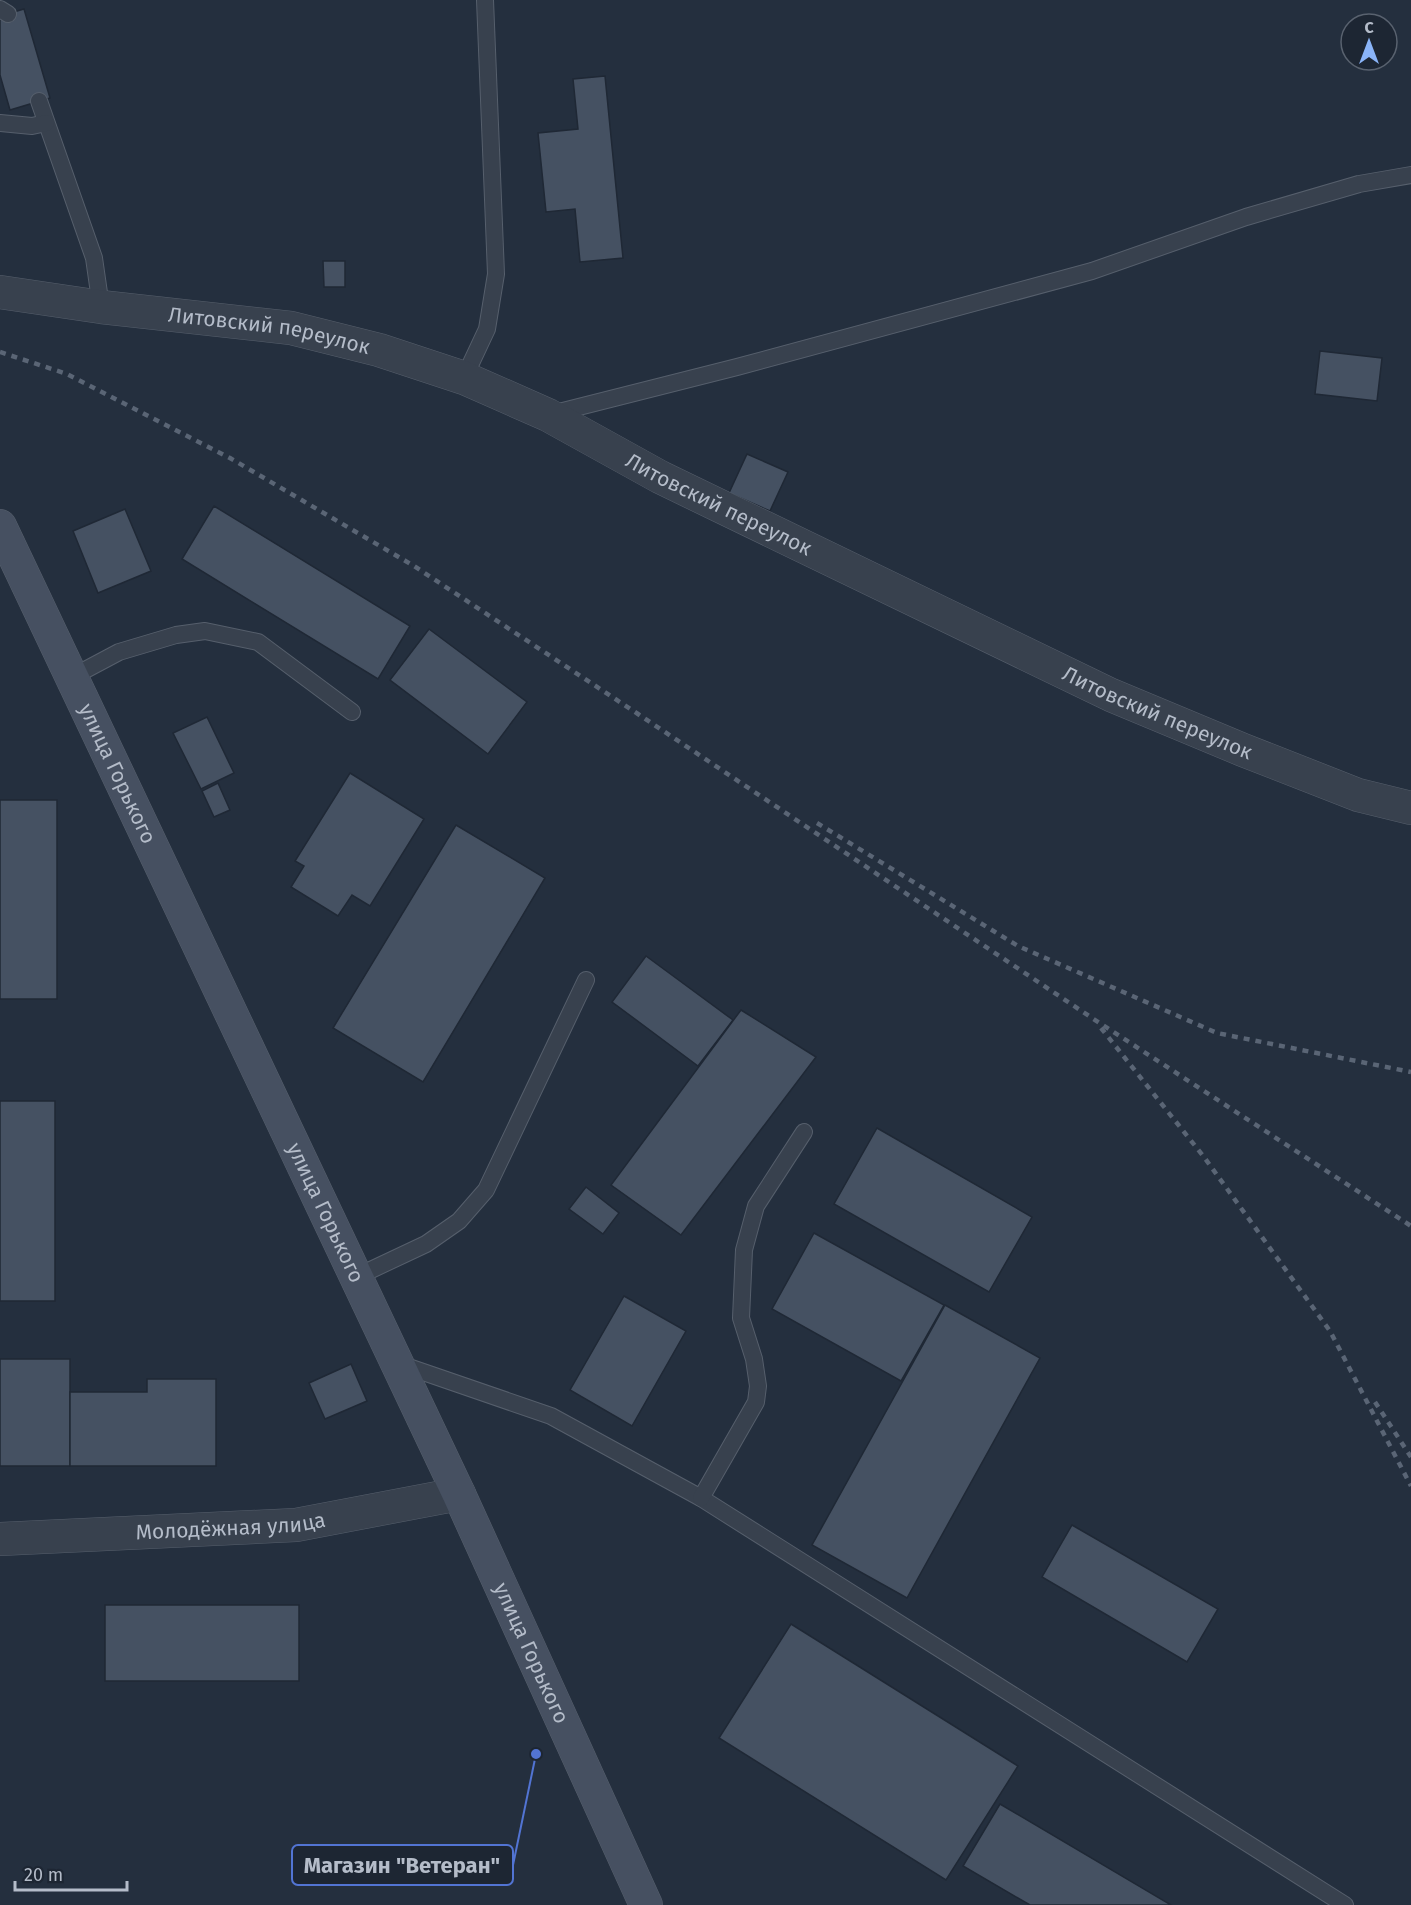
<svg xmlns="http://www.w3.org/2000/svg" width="1411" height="1905" font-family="'Fira Sans',sans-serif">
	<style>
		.building { fill: #455162; stroke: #1f2835; stroke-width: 1.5 }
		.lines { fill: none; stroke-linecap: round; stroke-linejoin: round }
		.lane-casing { stroke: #565f6c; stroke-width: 18 }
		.street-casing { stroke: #565f6c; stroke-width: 34 }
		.secondary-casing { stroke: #565f6c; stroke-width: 34 }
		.lane { stroke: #38414e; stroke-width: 16 }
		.street { stroke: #38414e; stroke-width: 33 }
		.secondary { stroke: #465061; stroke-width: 33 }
		.rail { stroke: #5a6575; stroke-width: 4.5; stroke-dasharray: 6 6; stroke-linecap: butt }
		.labels { text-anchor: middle; stroke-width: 4.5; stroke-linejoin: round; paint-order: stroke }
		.street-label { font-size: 21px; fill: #b4bcc9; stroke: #1d2633 }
		.leader { fill: none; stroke: #5274d3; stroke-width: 2 }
		.callout-dot { fill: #5274d3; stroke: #1d2633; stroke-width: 2 }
		.callout { fill: #1d2633; stroke: #5274d3; stroke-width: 2 }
		.callout-label { font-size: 22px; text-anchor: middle; font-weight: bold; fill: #b4bcc9 }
	</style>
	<rect width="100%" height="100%" fill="#242f3e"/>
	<g class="building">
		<path d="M24 9 50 98 10 110 0 75V16Z"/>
		<path d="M605 76 623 258 580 262 575 209 546 212 538 133 578 129 573 79Z"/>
		<path d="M323 261H345V287H324Z"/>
		<path d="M1320 351 1382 358 1377 401 1315 394Z"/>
		<path d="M747 454 788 472 770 511 729 493Z"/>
		<path d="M214 506 410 626 378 679 182 559Z"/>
		<path d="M125 509 151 571 98 593 73 531Z"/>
		<path d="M429 629 527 702 488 754 390 680Z"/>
		<path d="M207 717 234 773 201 789 173 733Z"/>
		<path d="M350 773 424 819 370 906 352 895 338 916 291 887 304 866 295 861Z"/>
		<path d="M218 783 230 810 214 817 202 791Z"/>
		<rect x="0" y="800" width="57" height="199"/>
		<path d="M456 825 545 878 423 1082 333 1028Z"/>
		<path d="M646 956 733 1020 698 1066 612 1002Z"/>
		<path d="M741 1010 816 1057 681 1235 611 1185Z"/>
		<rect x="0" y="1101" width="55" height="200"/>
		<path d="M877 1128 1032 1217 989 1292 834 1204Z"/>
		<path d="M586 1187 619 1213 603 1234 569 1209Z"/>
		<path d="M814 1233 944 1305 901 1381 772 1309Z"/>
		<path d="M624 1296 686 1331 632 1426 570 1390Z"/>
		<path d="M945 1305 1040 1358 907 1598 812 1545Z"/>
		<rect x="0" y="1359" width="70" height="107"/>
		<path d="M351 1364 367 1401 325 1419 309 1383Z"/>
		<path d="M147 1379H216V1466H70V1392H147Z"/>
		<path d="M1072 1525 1218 1609 1187 1662 1042 1577Z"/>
		<rect x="105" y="1605" width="194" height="76"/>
		<path d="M791 1624 1018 1766 946 1880 719 1738Z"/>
		<path d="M1000 1804 1171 1905H1030L963 1866Z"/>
	</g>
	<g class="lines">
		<defs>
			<g id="lane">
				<path d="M0 9 8 14"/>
				<path d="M39 101 94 258 101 307"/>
				<path d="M0 123 32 126 46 123"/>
				<path d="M464 378 487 329 496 274 485 0"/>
				<path d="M551 414 737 367 1092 271 1246 217 1359 184 1411 175"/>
				<path d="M72 677 119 652 176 635 205 631 258 642 352 712"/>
				<path d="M356 1277 426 1244 459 1221 486 1190 586 980"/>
				<path d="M397 1363 551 1416 701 1498 1345 1905"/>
				<path d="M701 1498 756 1402 758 1386 754 1359 741 1318 744 1250 756 1206 804 1132"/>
			</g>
			<g id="street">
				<path id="s1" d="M0 292 101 307 291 328 379 350 464 378 548 415 660 477 1111 695 1243 750 1358 795 1411 808"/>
				<path id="s2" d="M0 1539 296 1525 459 1494"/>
			</g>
			<g id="secondary">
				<path id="s3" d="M0 526 459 1494 646 1905"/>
			</g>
		</defs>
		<use href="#lane" class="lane-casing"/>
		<use href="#street" class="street-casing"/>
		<use href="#secondary" class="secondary-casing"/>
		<use href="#lane" class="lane"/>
		<use href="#street" class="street"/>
		<use href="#secondary" class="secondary"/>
		<g class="rail">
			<path d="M0 352 67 374 230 458 414 566 638 714 1092 1018 1411 1226"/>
			<path d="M817 823 1018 946 1217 1033 1411 1072"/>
			<path d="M1101 1028 1204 1157 1330 1331 1411 1486"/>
			<path d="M1375 1402 1411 1457"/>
		</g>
	</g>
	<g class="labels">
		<g class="street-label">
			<text dy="7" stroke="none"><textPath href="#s1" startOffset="272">Литовский переулок</textPath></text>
			<text dy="7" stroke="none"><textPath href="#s1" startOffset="758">Литовский переулок</textPath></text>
			<text dy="7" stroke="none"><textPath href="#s1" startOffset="1244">Литовский переулок</textPath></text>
			<text dy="7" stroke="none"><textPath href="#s3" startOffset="274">улица Горького</textPath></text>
			<text dy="7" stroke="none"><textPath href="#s3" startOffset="760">улица Горького</textPath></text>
			<text dy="7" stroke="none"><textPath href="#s2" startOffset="231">Молодёжная улица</textPath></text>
			<text dy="7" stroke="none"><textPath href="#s3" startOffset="1246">улица Горького</textPath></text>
		</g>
	</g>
	<path class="leader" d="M536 1754L513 1865"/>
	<circle class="callout-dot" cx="536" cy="1754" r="6"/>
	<rect class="callout" x="292" y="1845" width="221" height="40" rx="6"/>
	<g class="callout-label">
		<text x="402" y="1873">Магазин "Ветеран"</text>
	</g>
	<g transform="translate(1369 42)"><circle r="28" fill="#1d2633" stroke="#59626f" stroke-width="1.5"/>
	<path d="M0-4.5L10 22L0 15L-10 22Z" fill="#8ab4f8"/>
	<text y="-9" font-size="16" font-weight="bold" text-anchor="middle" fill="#b4bcc9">С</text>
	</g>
	<path d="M15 1881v9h112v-9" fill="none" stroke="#b4bcc9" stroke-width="3"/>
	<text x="24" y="1881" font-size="18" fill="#b4bcc9" stroke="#1d2633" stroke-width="4.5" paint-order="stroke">20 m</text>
</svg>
